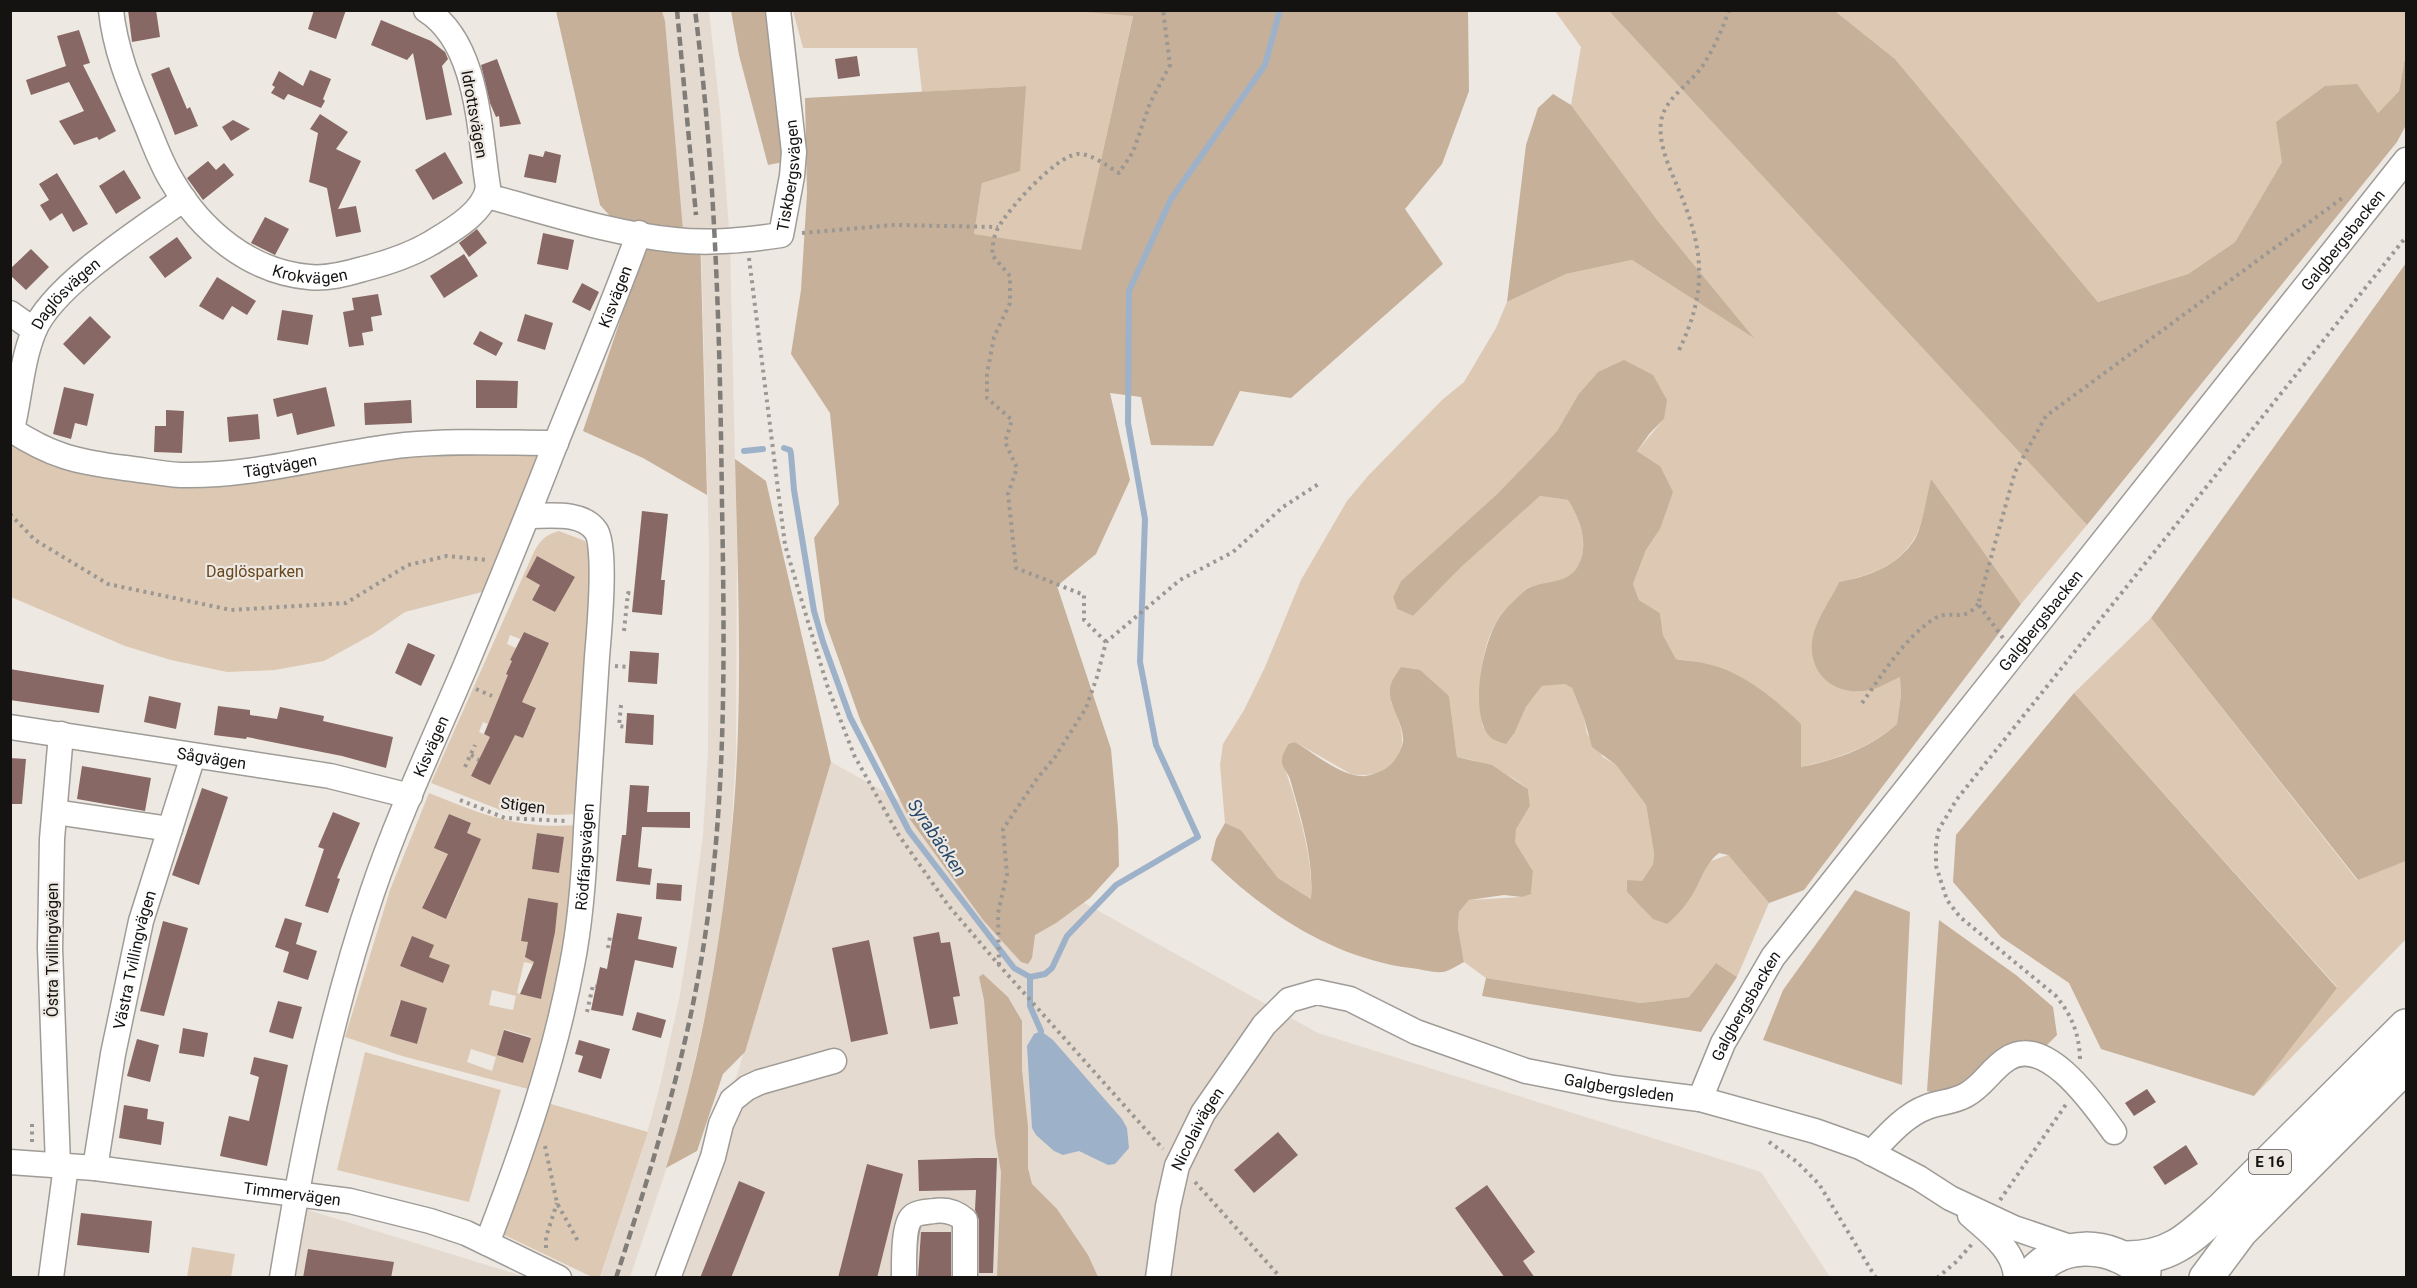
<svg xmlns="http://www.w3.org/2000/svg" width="2417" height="1288" font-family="Roboto,sans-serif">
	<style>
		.built { fill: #e5dacf }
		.green { fill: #ddc9b3; fill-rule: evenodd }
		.forest { fill: #c6b099 }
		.water { fill: #9db1c9 }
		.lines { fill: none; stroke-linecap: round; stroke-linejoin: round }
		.stream { stroke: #9db1c9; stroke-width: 6 }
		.building { fill: #876864 }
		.minor-casing { stroke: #9f9b96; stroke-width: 27 }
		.highway-casing { stroke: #9f9b96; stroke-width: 36 }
		.path { stroke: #9b9793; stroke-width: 4; stroke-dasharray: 3 4.5; stroke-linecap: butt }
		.minor { stroke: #fff; stroke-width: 24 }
		.highway { stroke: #fff; stroke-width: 33 }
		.rail { stroke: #807d79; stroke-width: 4.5; stroke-dasharray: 9 4.5; stroke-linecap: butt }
		.labels { text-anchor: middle; stroke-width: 4.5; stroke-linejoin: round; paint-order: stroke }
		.shield { fill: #ede8e2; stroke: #565350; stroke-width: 1.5 }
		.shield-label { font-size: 15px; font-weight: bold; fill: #151311 }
		.street-label { font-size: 16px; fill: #151311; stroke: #ede8e2 }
		.park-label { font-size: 16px; fill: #68471f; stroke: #ede8e2 }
		.water-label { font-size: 18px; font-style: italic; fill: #28486b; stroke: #ede8e2 }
	</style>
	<rect width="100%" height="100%" fill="#ede8e2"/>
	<g class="built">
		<path d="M662 11H709L720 110 730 242 737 549 736 753 731 838 721 923 708 1001 689 1088 674 1146 630 1277 600 1278 646 1138 661 1081 680 995 692 919 703 835 708 752 709 549 701 243 683 231 665 21Z"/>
		<path d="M831 762 1318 1033 1761 1172 1830 1277 676 1278Z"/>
		<path d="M295 1206 516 1274 523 1277 289 1278Z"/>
	</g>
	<g class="green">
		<path d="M1074 10 1133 15 1081 251 974 234 982 183 1026 86 922 92 917 48H803L793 11Z"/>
		<path d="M1555 11H1609L2087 525 2021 604 1931 480C1927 495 1922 528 1914 539 1897 567 1870 575 1839 582L1812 640 1874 688 1900 676 1901 695 1897 724C1869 748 1837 759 1801 767L1709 664 1676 659 1663 635 1660 613 1639 600 1633 584 1646 550 1660 529V466L1637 451 1664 419 1578 395 1557 431 1535 455 1496 495 1401 581 1393 597 1397 609 1413 616 1460 567 1540 496 1568 500C1582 521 1595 561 1566 578 1555 585 1538 582 1526 589 1522 592 1518 599 1514 603 1510 607 1504 610 1501 615 1479 645 1478 691 1483 727L1515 732 1526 707 1542 686 1565 683 1572 688 1584 718 1587 734 1603 757 1616 765 1646 805 1654 853 1653 864 1642 881 1627 892 1639 904 1701 875 1708 862 1728 855 1769 903 1737 977 1716 963 1689 997 1641 1003 1486 978 1464 962 1458 928 1459 912 1469 900 1522 897 1531 893 1533 871 1515 842V829L1530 806 1528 789C1504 771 1487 762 1457 757L1449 696 1391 702C1396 714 1402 726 1402 739 1403 765 1374 780 1351 774L1295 742 1288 744 1282 762C1287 773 1289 782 1293 793 1303 829 1313 862 1311 899L1278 878 1241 830 1225 823 1220 765 1223 744 1244 710 1265 667 1301 580 1347 501 1368 476 1442 400 1464 382 1496 328 1507 302 1566 274 1632 260 1752 336 1658 221 1571 105 1581 47Z"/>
		<path d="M1835 11H2406V52L2399 91 2378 113 2282 162 2235 242 2188 274 2098 302 1895 59Z"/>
		<path d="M10 435 160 476 360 453 539 452 530 498 505 586 405 612 373 634 324 661 275 670 227 672 171 660 125 646 11 597Z"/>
		<path d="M559 531 585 541 592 555 577 814 555 815 503 811 431 783 532 556C539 542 544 535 559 531ZM575 577 555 612 532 600 540 585ZM524 632 549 643 512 661 510 660 516 648 507 644 510 635 520 639ZM501 693 536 708 523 738 509 732 505 743 479 732 483 722 488 724ZM503 758 490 785 471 776Z"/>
		<path d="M2151 618 2357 880 2406 861V939L2254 1096 2337 987 2074 693Z"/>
		<path d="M429 793C483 815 517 829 577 825L564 957 532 1090 402 1056 345 1037 390 890ZM449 814 471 823 467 833 470 863 435 848ZM537 833 564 837 559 873 532 869ZM437 877 460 889 446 919 422 907ZM528 898 557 903 551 945 521 940ZM412 937 429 957 450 965 443 983 400 966ZM524 962 547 967 541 999 517 993ZM492 990 516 996 513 1010 489 1005ZM400 1001 427 1008 417 1044 390 1036ZM504 1029 531 1037 523 1063 503 1056 500 1045ZM471 1049 496 1057 492 1071 467 1062Z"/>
		<path d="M365 1052 501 1090 469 1202 337 1170Z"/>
		<path d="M544 1102 648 1132 600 1277H592L498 1232Z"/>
		<path d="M192 1247 235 1254 231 1277H187Z"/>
	</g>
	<g class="forest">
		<path d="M556 11H662L665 21 683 230 700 229 707 495 643 458 583 431 643 252 600 205Z"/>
		<path d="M731 11H766L783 162 768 165 739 55Z"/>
		<path d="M1074 11H1468L1469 91 1442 164 1405 209 1443 264 1291 398 1240 391 1213 446 1151 445 1141 397 1110 393 1130 480 1096 554 1057 586 1111 749 1118 828 1119 866 1090 898 1056 923 1035 935 1032 958 1028 964 1021 962 983 920 909 818 861 722 825 621 814 538 839 504 830 413 791 354 801 290 807 193 805 98 1026 86 1020 171 982 183 974 234 1081 250 1133 16Z"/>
		<path d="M1609 11H1835L1895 59 2098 302 2188 274 2235 242 2282 162 2276 122 2325 86 2357 84 2378 113 2399 91 2406 52V125L2397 142 2087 525Z"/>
		<path d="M1553 94 1571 105 1658 221 1754 338 1632 260 1566 274 1507 302 1526 145 1538 108Z"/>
		<path d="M2406 263V861L2358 880 2151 618Z"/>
		<path d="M1624 360 1653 375 1667 400 1664 419 1650 433 1637 451 1660 466 1673 492 1660 529 1646 550 1633 584 1639 600 1660 613 1663 635 1676 659C1686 661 1697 661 1708 664 1743 672 1775 699 1801 724V767C1837 760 1870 748 1897 724L1901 695 1900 677C1890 681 1880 688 1870 690 1837 697 1809 676 1812 642 1814 622 1831 600 1839 582 1869 576 1897 567 1915 539 1922 527 1927 494 1931 479L2021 604 1804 890 1769 903 1728 855 1719 853C1706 863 1703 875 1695 890 1688 903 1679 914 1667 924L1653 919 1627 892V880L1642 881 1653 864 1654 853 1646 805 1616 765 1592 747 1584 718 1572 688 1565 684 1542 686 1526 707 1515 732 1506 744C1501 742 1494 741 1490 737 1468 713 1483 639 1501 615 1507 607 1516 599 1523 592 1536 579 1563 587 1576 569 1591 547 1580 519 1568 500L1540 496 1461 567 1413 616 1397 609 1393 597 1401 581 1496 495 1535 455 1557 431 1578 395 1598 372Z"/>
		<path d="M735 459 766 481 831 762 745 1052 723 1074 697 1151 666 1168C700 1062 720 950 731 839 744 714 738 585 735 459Z"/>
		<path d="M1401 667 1420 670 1449 696 1457 757 1492 765 1528 789 1530 806 1516 829 1515 842 1533 871 1531 894 1522 897 1504 895 1469 900 1459 912 1458 928 1464 962C1458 965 1449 971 1443 972 1433 973 1421 969 1411 968 1333 958 1265 913 1211 860L1216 839 1225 823 1241 830 1278 878 1311 899C1314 858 1301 818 1290 779 1288 773 1282 767 1282 762 1281 756 1286 749 1288 744L1295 742C1312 752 1340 775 1360 776 1368 777 1376 773 1383 770 1393 765 1401 753 1403 741 1404 722 1388 707 1390 688 1391 681 1397 673 1401 667Z"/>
		<path d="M2074 693 2337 988 2254 1096 2101 1049 2069 983 2001 937 1953 882 1956 835Z"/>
		<path d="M1855 890 1910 912 1902 1085 1763 1040 1783 990Z"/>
		<path d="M1939 920 2016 975 2053 1007 2057 1035 2043 1049 1948 1096 1927 1091Z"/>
		<path d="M1716 963 1737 977 1701 1032 1482 996 1486 978 1641 1003 1689 997Z"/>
		<path d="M983 974 1008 997 1022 1021V1070L1028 1127V1168L1032 1184 1057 1209 1088 1255 1098 1277H997L1001 1172 995 1137 984 1000 979 977Z"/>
	</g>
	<path class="water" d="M1041 1031 1053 1040 1122 1119 1127 1128 1129 1148 1115 1164 1108 1165 1079 1151 1063 1155 1054 1151 1036 1135 1032 1128 1027 1046 1034 1034Z"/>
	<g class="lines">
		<g class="stream">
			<path d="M784 448 790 450 791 454 794 490 814 611 823 642 850 717 909 831 1014 968 1030 977 1045 974 1052 968 1067 936 1116 885 1198 837 1156 745 1140 662 1145 519 1128 423 1129 291 1171 199 1265 65 1280 10"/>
			<path d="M744 451 763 449"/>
			<path d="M1030 977V1006L1041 1031"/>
		</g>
	</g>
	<g class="building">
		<path d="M128 10H156L160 37 132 42Z"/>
		<path d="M314 10H346L336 39 308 29Z"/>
		<path d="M381 20 431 41 445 52 448 59 442 66 452 115 426 120 413 53 407 60 371 45Z"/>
		<path d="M79 30 90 63 83 65 116 131 99 140 97 137 74 145 59 121 84 111 69 82 31 95 26 80 66 66 57 36Z"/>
		<path d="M857 56 860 76 838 79 835 59Z"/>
		<path d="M497 59 521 124 500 127 499 116 496 117 490 103 481 65Z"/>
		<path d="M169 67 187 109 190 107 198 126 175 135 151 74Z"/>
		<path d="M310 70 331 79 323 99 325 101 321 108 288 94 284 100 271 93 275 87 272 85 279 71 303 86Z"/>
		<path d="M320 114 348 132 336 149 361 161 338 209 356 206 361 232 336 237 327 188 309 182 318 133 310 129Z"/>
		<path d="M233 120 250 129 231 141 222 127Z"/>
		<path d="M545 151 561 155 556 183 524 177 529 154 543 157Z"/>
		<path d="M445 152 463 183 433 200 415 170Z"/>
		<path d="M208 161 216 170 224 163 234 175 203 200 187 178Z"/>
		<path d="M124 170 141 198 116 214 99 186Z"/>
		<path d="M57 173 88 224 73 232 62 213 50 221 40 205 49 200 39 184Z"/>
		<path d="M265 217 289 229 275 255 251 243Z"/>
		<path d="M477 229 487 243 469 257 459 243Z"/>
		<path d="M543 233 574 240 568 270 537 264Z"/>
		<path d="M177 237 192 258 165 278 149 257Z"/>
		<path d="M31 249 49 267 26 290 10 275V269Z"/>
		<path d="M464 254 478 276 444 298 430 276Z"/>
		<path d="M217 277 256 301 247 315 232 306 223 320 199 306Z"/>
		<path d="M582 283 599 292 590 311 572 302Z"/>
		<path d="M378 294 382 315 371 317 373 331 362 333 364 345 349 347 343 312 354 310 352 298Z"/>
		<path d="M282 310 313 315 308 345 277 340Z"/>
		<path d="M525 314 553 323 545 350 517 341Z"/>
		<path d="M90 316 111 337 84 365 63 344Z"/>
		<path d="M480 331 503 343 496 356 473 344Z"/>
		<path d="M476 380 518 381 517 408H476Z"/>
		<path d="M64 387 94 394 87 426 75 423 71 439 53 434Z"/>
		<path d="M326 387 335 426 297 435 292 413 277 417 273 399Z"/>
		<path d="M411 400 412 423 365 425 364 403Z"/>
		<path d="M166 410 184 411 182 453 154 452 155 426H166Z"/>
		<path d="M258 414 260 439 229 442 227 417Z"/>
		<path d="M642 511 668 514 661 580H665L662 615 632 612Z"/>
		<path d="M537 556 575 577 555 612 532 600 540 585 526 577Z"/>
		<path d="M524 632 549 643 522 702 536 708 523 738 515 735 490 785 471 776 490 737 484 734 508 675 506 674 512 661 510 660Z"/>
		<path d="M408 643 435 655 421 686 395 673Z"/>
		<path d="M630 651 659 653 657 684 628 682Z"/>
		<path d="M10 669 104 685 99 713 10 700Z"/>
		<path d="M149 696 181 703 176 729 144 722Z"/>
		<path d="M218 706 250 710V715L277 719 280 707 324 716 323 721 393 737 386 768 342 756 247 737 246 739 214 735Z"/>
		<path d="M627 713 654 715 653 745 625 743Z"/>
		<path d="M10 758 26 759 22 804H10Z"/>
		<path d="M82 766 151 778 145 811 77 799Z"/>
		<path d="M630 785 649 786 647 812H690V828L642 827 638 867 652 869 650 885 616 881 622 835H626Z"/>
		<path d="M202 788 228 797 199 885 172 875Z"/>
		<path d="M333 812 360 823 337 878 340 879 328 913 305 906 324 849 318 847Z"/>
		<path d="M449 814 471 823 467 833 481 839 446 919 422 908 448 854 434 848Z"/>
		<path d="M537 833 564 837 559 873 532 869Z"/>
		<path d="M657 883 682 885 681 901 656 899Z"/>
		<path d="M528 898 558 903 555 932 541 999 520 994 534 962 525 957 528 942 521 941Z"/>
		<path d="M617 913 642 917 638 939 677 947 673 968 635 960 623 1016 591 1010 600 967 607 969Z"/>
		<path d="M285 918 302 923 296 944 317 951 308 980 283 972 289 952 275 947Z"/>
		<path d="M163 921 188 928 164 1016 140 1011Z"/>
		<path d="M939 932 941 943 950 942 960 996 953 997 958 1024 930 1029 913 937Z"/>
		<path d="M412 936 434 945 429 957 450 965 443 983 400 966Z"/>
		<path d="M869 940 888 1034 851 1042 832 948Z"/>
		<path d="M401 1000 427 1008 417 1044 390 1036Z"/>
		<path d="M278 1001 302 1007 293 1039 269 1032Z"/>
		<path d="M637 1012 666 1020 661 1038 632 1030Z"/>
		<path d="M183 1028 208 1033 204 1057 179 1053Z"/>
		<path d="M504 1030 531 1038 523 1063 497 1055Z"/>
		<path d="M137 1039 159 1045 150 1082 127 1076Z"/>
		<path d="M579 1040 610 1049 601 1079 578 1072 583 1056 575 1054Z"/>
		<path d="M254 1057 288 1065 267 1166 220 1156 229 1116 249 1121 259 1077 250 1074Z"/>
		<path d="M2147 1089 2156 1102 2134 1116 2125 1103Z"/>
		<path d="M124 1105 148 1109 147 1119 164 1122 161 1145 119 1138Z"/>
		<path d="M1278 1132 1298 1155 1254 1193 1234 1170Z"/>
		<path d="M2186 1145 2198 1164 2165 1185 2153 1167Z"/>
		<path d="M977 1158H997L993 1273H979V1220L975 1210 976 1190 919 1191 918 1160Z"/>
		<path d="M867 1164 903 1174 877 1278H838Z"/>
		<path d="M739 1181 765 1192 731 1278H700Z"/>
		<path d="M1487 1185 1535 1252 1523 1261 1535 1278H1505L1455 1208Z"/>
		<path d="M81 1213 152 1221 149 1253 77 1245Z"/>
		<path d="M921 1232H951V1278H918Z"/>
		<path d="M308 1249 394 1262 391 1278H303Z"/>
	</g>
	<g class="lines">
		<defs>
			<g id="minor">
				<path id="s1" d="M111 10C115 49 129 83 144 119 153 140 160 162 172 181 201 231 250 272 309 277 327 279 346 274 363 269 387 263 409 256 431 243 451 231 485 212 488 187 479 132 479 43 426 10"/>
				<path id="s2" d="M487 196C547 212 613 234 675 240 710 244 746 240 781 235L792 176 794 152 778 10"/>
				<path d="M10 313 34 330"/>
				<path id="s3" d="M10 429C51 456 77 462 125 468 143 470 162 474 180 475 256 477 330 453 405 445 455 440 506 443 556 443"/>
				<path id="s4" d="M12 429C20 397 21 363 34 331 52 286 143 228 184 199"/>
				<path id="s5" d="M10 727 330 776 410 796"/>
				<path d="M55 812 170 829"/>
				<path id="s6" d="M1700 1099 1723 1043 1773 957 2406 160"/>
				<path d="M1871 1153C1887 1136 1905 1115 1927 1107 1940 1102 1954 1102 1966 1095 1983 1086 1991 1069 2007 1059 2046 1033 2095 1106 2114 1132"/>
				<path id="s7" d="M10 1162 95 1168 350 1201 430 1221 466 1233 559 1278"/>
				<path d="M58 1165 50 948 52 839 61 734"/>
				<path id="s8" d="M95 1168 113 1054 141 921 193 756"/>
				<path d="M1970 1215C1989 1232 2015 1250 2016 1278"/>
				<path id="s9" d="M487 1243C522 1153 554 1061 572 965 581 920 584 875 586 830 590 772 593 715 597 657 599 634 607 546 596 531 582 511 550 516 528 516"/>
				<path d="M51 1278 66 1166"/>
				<path id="s10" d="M282 1278C303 1148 330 1017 372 893 398 816 433 742 465 667 496 593 526 520 555 445 583 375 613 305 639 233"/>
				<path d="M668 1278 713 1157 721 1124 732 1100 747 1088 760 1082 834 1061"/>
				<path d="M904 1278C904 1265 903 1225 912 1217 917 1212 927 1212 934 1211 946 1209 956 1212 965 1220V1278"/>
				<path id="s11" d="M1158 1278 1168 1206 1177 1166 1203 1113 1264 1025 1289 1000 1317 992 1350 999 1416 1032 1526 1071 1613 1088 1700 1099 1815 1131 1860 1147 1919 1178 1950 1198 2014 1228 2076 1249"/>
			</g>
			<g id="highway">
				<path d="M2127 1258C2172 1258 2191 1237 2223 1208L2406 1026"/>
				<path d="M2029 1278C2059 1239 2109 1242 2144 1272"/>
				<path d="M2206 1278 2241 1231 2406 1066"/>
			</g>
		</defs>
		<use href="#minor" class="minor-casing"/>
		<use href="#highway" class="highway-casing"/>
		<g class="path">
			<path d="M802 233 894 225 998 227"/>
			<path d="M749 258 785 545 827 685 854 755 898 834 948 905 999 965 1163 1149"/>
			<path d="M1679 350C1708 291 1704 248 1678 188 1670 169 1658 144 1661 122 1664 99 1688 86 1701 68 1713 51 1722 30 1729 10"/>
			<path d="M10 514 35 540 108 584 231 610 346 603 408 565 447 556 487 560"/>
			<path d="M624 631 628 593 634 594"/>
			<path d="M2003 638 1978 604 2015 472 2046 416 2345 196"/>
			<path d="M1106 642 1084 620V595L1016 568 1008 494 1017 468 1005 442 1012 420 987 398V374L994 337 1010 303V276L992 255C993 246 993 237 998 228 1009 208 1055 157 1077 154 1091 153 1107 166 1119 173L1133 152 1150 103 1170 65 1163 10"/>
			<path d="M615 666 629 667"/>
			<path d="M476 689 492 696"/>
			<path d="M1862 703C1883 674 1902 641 1932 620 1950 607 1962 625 1978 604"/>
			<path d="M621 705 619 726 626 727"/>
			<path d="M471 755 479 760"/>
			<path d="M465 767 475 745"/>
			<path d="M460 800 505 818 566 821"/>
			<path d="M608 948 610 937 613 938"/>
			<path d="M999 965 998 913 1007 874 1003 829 1036 780 1055 757 1086 708 1097 677 1106 642 1180 580 1233 552 1283 507 1320 483"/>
			<path d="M587 1012 593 985 596 986"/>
			<path d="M2080 1059C2079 1033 2072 1016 2056 996L1960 917 1947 900 1936 866V843L1939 829 1957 799 2406 237"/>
			<path d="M32 1124V1145"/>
			<path d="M1769 1142 1797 1162 1819 1184 1876 1278"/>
			<path d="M545 1146 557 1203 579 1243"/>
			<path d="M1195 1182 1281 1278"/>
			<path d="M2000 1200 2067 1103"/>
			<path d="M546 1248V1237L557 1203"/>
			<path d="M1937 1278 1956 1262 1973 1243"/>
		</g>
		<use href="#minor" class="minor"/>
		<use href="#highway" class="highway"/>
		<g class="rail">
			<path d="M677 10 696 215"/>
			<path d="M616 1278C646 1185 675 1094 694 999 727 836 725 670 722 505 720 340 716 175 695 10"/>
		</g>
	</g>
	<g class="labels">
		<rect class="shield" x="2249" y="1150" width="42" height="24" rx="4.5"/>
		<g class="shield-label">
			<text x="2270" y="1167">E 16</text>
		</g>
		<g class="street-label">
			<text transform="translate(475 114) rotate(80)" y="6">Idrottsvägen</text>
			<text dy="6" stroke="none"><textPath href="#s2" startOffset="360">Tiskbergsvägen</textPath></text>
			<text dy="6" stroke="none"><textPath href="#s6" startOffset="1076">Galgbergsbacken</textPath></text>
			<text dy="6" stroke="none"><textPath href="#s1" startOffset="357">Krokvägen</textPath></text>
			<text dy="6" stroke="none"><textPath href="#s4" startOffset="150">Daglösvägen</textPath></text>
			<text dy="6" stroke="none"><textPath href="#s10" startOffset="1040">Kisvägen</textPath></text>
			<text dy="6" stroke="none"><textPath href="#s3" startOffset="279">Tägtvägen</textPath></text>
			<text dy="6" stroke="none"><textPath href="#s6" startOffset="590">Galgbergsbacken</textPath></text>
			<text dy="6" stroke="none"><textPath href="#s10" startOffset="554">Kisvägen</textPath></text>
			<text dy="6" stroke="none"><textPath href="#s5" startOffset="204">Sågvägen</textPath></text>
			<text transform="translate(523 805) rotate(7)" y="6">Stigen</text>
			<text dy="6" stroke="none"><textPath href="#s9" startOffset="400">Rödfärgsvägen</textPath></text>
			<text transform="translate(52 950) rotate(-90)" y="6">Östra Tvillingvägen</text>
			<text dy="6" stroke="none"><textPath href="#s8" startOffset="212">Västra Tvillingvägen</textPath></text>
			<text dy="6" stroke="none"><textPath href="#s6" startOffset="104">Galgbergsbacken</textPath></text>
			<text dy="6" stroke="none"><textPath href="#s11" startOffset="663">Galgbergsleden</textPath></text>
			<text dy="6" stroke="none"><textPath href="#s11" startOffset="156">Nicolaivägen</textPath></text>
			<text dy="6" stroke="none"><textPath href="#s7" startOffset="284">Timmervägen</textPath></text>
		</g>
		<g class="park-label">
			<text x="255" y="577">Daglösparken</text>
		</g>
		<g class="water-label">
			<text transform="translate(937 838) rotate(56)" y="6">Syrabäcken</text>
		</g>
	</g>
	<rect width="2417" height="1288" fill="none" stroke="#151311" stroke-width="24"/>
</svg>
